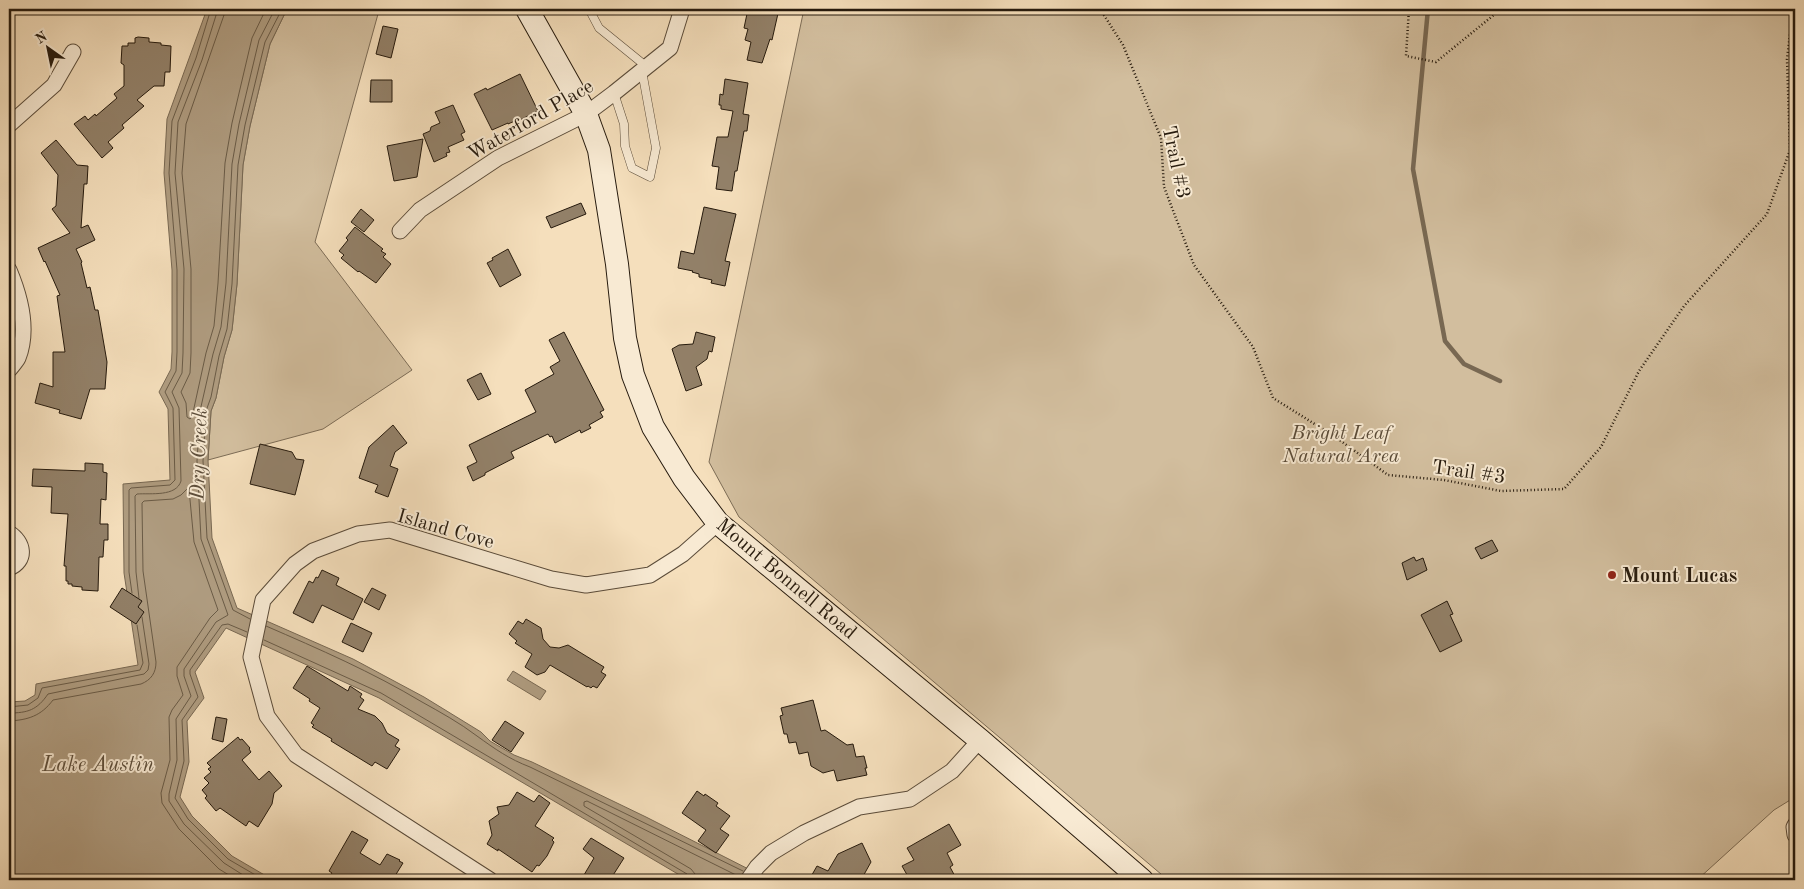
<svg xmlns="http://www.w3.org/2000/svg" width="1804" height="889" font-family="'Old Standard TT',serif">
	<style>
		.green { fill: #d2be9e; stroke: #7c6c56 }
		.water { fill: #af9c80; stroke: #786852 }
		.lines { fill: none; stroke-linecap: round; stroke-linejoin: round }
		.shore { stroke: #6a5b46; stroke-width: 1 }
		.stream { stroke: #786852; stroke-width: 4.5 }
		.building { fill: #928068; stroke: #261a0d }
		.lane-casing { stroke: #5a4b39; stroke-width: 9 }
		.street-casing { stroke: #5a4b39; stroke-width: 17 }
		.secondary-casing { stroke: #261a0d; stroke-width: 24 }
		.path { stroke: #261a0d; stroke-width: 2.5; stroke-dasharray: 1 2.5; stroke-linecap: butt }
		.lane { stroke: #f8ead3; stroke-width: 8 }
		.street { stroke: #f8ead3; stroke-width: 15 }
		.secondary { stroke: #f8ead3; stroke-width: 22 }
		.poi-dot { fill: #8f2418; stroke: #f8ead3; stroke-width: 2 }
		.labels { text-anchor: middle; stroke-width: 4; stroke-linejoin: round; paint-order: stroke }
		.street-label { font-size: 20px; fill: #261a0d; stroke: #f8ead3 }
		.park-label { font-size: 20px; font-style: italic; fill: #5a4b38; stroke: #f8ead3 }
		.poi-label { font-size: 20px; font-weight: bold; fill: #261a0d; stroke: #f8ead3; text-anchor: start }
		.water-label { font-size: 21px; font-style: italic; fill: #5d4e3b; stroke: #f8ead3 }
	</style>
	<rect width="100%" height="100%" fill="#f5dfbc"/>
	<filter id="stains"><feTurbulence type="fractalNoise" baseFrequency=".004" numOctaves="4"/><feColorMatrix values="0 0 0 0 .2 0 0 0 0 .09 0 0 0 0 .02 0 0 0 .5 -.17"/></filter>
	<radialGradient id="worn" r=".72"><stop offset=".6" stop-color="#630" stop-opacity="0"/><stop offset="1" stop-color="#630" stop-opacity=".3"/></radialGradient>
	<g class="green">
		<path d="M287 9H386L378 14 315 242 412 370 323 429 208 460 211 411 216 398 224 357 232 330 237 284 243 165 250 126 270 44Z"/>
		<path d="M804 9H1795V797L1774 810 1697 880H1168L739 517 709 462Z"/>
	</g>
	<g class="water">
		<path d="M207 9H287L270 44 250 126 243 165 237 284 232 330 224 357 216 398 211 411 208 460 212 538 237 608 353 659 424 697 481 732 490 741 514 755 532 762 646 817 770 880H688L379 698 226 628 195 672 204 698 187 721 189 762 180 797 192 816 232 856 273 880H9V702L25 701 35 695 36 684 138 665 124 573 123 484 170 480 168 409 159 392 171 369 172 352V270L164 173 167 119Z"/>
		<path d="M513 671 546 691 540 700 507 680Z"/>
	</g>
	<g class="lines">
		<g class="shore">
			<path d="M225 9 224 15 186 124 182 173 191 269V353L190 373 181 392 186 403 187 417 190 419 192 417 206 353 214 326 218 283 225 163 232 123 252 38 266 9"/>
			<path d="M132 593 129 572V490L131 488 170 485 175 480 173 408 165 392 176 371 177 352V270L169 173 172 121 196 58 211 9"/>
			<path d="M139 598 136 572 135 496 137 494C151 493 176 497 181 481L179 408 172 392 182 373 183 353 184 269 175 173 178 122 202 60 218 9"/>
			<path d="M250 619 233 610 207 538 203 461 206 411 211 397 219 356 227 329 232 284 238 165 245 125 265 42 282 9"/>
			<path d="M266 626C319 649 372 672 422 702 440 712 460 723 477 736 495 749 509 759 530 767L743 871"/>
			<path d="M247 632 228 624 222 625 190 670V674L198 697 182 720 184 761 175 798 188 819 228 859 264 880"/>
			<path d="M264 640 381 693 687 874 690 880"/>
			<path d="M9 707 28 705 38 698 42 688 140 670 143 663 137 625"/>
			<path d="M9 713C28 713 37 710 48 694L144 674 148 670 149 664 142 617"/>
			<path d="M9 721C28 720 41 716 53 700L141 684C151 680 156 673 156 662L143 571 142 503 144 501 173 499 181 495 187 489H189L194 542 218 610 210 618 177 667V676L183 695 172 710 169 717 170 760 161 793 162 803 179 829 219 869 237 880"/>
			<path d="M251 880 224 863 184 824 169 801V794L177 760 176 719 191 696 184 676V669L216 622 228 615 201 539 197 461 200 411 213 354 221 327 226 283 232 164 239 124 259 40 275 9"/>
			<path d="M696 880 695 874 691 869 584 806V802L587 801 740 877"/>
		</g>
		<path class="stream" d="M1428 9 1413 169 1445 341 1464 364 1500 381"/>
	</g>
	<g class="building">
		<path d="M748 9H779L772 40 770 39 762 63 747 60 751 42 745 40 748 29 744 28Z"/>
		<path d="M383 26 398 29 391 58 376 54Z"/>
		<path d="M138 37 149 38V42L161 43V45L171 46 170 72H165L164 86H154L137 100 144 106 122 125 124 128 108 142 113 148 102 158 74 124 85 116 88 120 95 114 96 116 117 98 114 94 124 86V65L121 63 122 46H128V43H135V38Z"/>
		<path d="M520 74 538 111 518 121 517 120 508 124V123L492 130 474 94 486 88 487 90Z"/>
		<path d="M725 79 748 83 743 114 749 115 747 131H744L737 171H735L732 191 716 189 719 167 712 166 717 137H728L733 111 721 109V105H719L720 94 723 95Z"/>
		<path d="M371 80H392V102H370Z"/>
		<path d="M453 105 465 132 461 134 464 140 448 147 450 152 446 153 447 156 434 162 423 134 430 131 431 127 440 123 435 112Z"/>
		<path d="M423 139 417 177 394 181 387 146Z"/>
		<path d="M56 140 77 165 88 166 87 184H84L81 228 88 225 95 240 76 249 82 262 81 263 87 288 90 287 95 310H98L107 362 105 389H90L81 419 59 413 60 410 35 403 40 383 53 387V352H65L57 296 60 295 45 261 44 262 38 248 70 233 52 209 56 206 58 175 41 153Z"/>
		<path d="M581 203 586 214 551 228 546 217Z"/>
		<path d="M704 207 736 214 725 261 730 262 725 286 711 283 712 280 699 277V274L692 272 693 271 678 268 681 251 694 254Z"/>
		<path d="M361 209 374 220 364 232 351 222Z"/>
		<path d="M355 227 383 249 381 251 386 254 383 257 391 264 376 283 359 271 358 272 341 258 344 255 339 251 348 240 346 238Z"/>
		<path d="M508 249 521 275 500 287 487 263 493 260 492 258Z"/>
		<path d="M564 332 604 410 600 412 603 417 589 425 591 428 581 433 580 430 555 443 552 436 550 437 548 434 511 452 514 458 485 473V475L473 481 467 467 477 462 469 445 536 412 525 390 554 374 550 367 560 361 549 340Z"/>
		<path d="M696 332 715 337 712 352 709 351 707 359 696 367 702 385 686 391 672 349 679 345 693 344Z"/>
		<path d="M481 373 491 394 478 400 467 380Z"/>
		<path d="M393 425 407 443 395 452 390 466 398 469 388 497 375 492 378 485 359 478 369 447Z"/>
		<path d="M260 444 292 452 296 459 304 460 295 495 250 484Z"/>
		<path d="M85 463 103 464V472L107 473 106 500 101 499 100 524H108V540H104L103 557H99L98 591 82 590V587L72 586V584H68V581H66V566H64L68 514 51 513 52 487 32 486 33 469 85 471Z"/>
		<path d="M1492 540 1498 551 1481 559 1475 548Z"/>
		<path d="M1414 557 1416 561 1423 558 1427 570 1407 580 1402 563Z"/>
		<path d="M322 570 339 578 336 585 363 599 353 620 322 605 313 623 293 613 309 581 313 583 316 577 318 578Z"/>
		<path d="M122 588 142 601 138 607 144 612 136 624 110 607Z"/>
		<path d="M372 588 386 595 379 610 364 602Z"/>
		<path d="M1447 601 1453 614 1450 615 1462 641 1440 652 1421 615Z"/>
		<path d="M526 619 541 628 543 639 550 647 559 648 568 645 604 667 601 672 606 675 597 688 593 686 591 688 588 686 587 687 550 665 545 672 537 675 525 667 532 654 515 643 517 641 509 634 518 621 523 624Z"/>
		<path d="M351 623 372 633 363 652 342 642Z"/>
		<path d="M307 666 348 691 350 686 362 694 360 697 364 700 358 709 375 716 382 723 387 733 399 740 395 746 400 749 387 769 375 762 372 766 331 741 332 739 312 727 314 725 311 723 320 708 309 701 310 699 293 688Z"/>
		<path d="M813 700 821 731 825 730 847 745 853 744 856 757 864 756 867 768H865L867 775 837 781 834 770 823 773 811 766 808 752 799 754 796 742 789 743 787 734H784L780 716 783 715 781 708Z"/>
		<path d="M216 717 227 719 223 742 212 739Z"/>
		<path d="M505 721 524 733 511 752 492 740Z"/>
		<path d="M238 737 240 740 242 739 250 748 249 749 251 752 242 760 259 780 269 771 282 786 274 793 272 804 258 827 249 821 246 826 220 808 216 811 205 798 207 796 202 790 209 783 204 778 211 772 208 769 211 767 207 763Z"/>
		<path d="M697 791 704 796 705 794 718 803 716 806 730 816 720 829 729 835 716 853 698 841 706 830 682 813Z"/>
		<path d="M517 792 534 802 539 795 550 803 535 826 554 838 552 840 554 842 547 856 539 866 537 865 532 872 498 849V851L487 844 492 835 489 821 499 814 497 807 509 805Z"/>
		<path d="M949 824 961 845 947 853 953 865 950 867 957 880H910L902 866 914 860 907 848Z"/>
		<path d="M352 831 368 840 360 853 380 865 387 854 400 860 399 861 403 863 395 876 393 875 390 880H327L332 873 329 871Z"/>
		<path d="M591 838 624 858 610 880H581L594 858 583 849Z"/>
		<path d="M862 843 871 862 861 880H809L817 866 828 871 838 854Z"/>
	</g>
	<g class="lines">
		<defs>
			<g id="lane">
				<path d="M589 9 599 28 647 67"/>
				<path d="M614 93 624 124 625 146 632 168 650 177 656 148 642 71"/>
			</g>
			<g id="street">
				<path d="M9 125 54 85 73 52"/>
				<path d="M400 231 420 210 498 158 586 114 614 93 670 48 682 9"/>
				<path d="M9 270C20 296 29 330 18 358 16 362 12 366 9 370"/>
				<path d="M9 533C24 542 27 561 9 568"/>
				<path d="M1795 825 1794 827 1795 835"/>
				<path d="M490 880 296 755 267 716 251 657 263 600 295 564 313 551 358 534 390 530 551 579 586 585 650 575 683 554 718 523"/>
				<path d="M748 880 757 867 771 853 804 833 859 807 910 799 952 771 980 740"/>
			</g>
			<path id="secondary" d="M527 9 586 114 599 150 617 264 625 338 633 375 653 427 684 478 718 523 980 740 1142 880"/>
		</defs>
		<use href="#lane" class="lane-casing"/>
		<use href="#street" class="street-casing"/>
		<use href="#secondary" class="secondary-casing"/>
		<g class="path">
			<path d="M1100 9 1123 45 1161 138 1164 187 1194 265 1253 347 1273 398 1334 436 1388 475 1444 480 1501 491 1564 489 1601 447 1639 371 1684 306 1767 214 1790 150 1787 59 1793 9"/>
			<path d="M1409 9 1406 56 1436 62 1495 14 1494 9"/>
			<path d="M1578 9H1579"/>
			<path d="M1639 9 1642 10V9"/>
		</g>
		<use href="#lane" class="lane"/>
		<use href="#street" class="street"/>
		<use href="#secondary" class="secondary"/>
	</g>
	<circle class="poi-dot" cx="1612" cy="575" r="5"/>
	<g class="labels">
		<g class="street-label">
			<text transform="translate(530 119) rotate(-30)" y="7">Waterford Place</text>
			<text transform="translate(1177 162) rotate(78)" y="7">Trail #3</text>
			<text transform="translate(1469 471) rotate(8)" y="7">Trail #3</text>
			<text transform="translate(446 528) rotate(16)" y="7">Island Cove</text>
			<text transform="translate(787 578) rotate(40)" y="7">Mount Bonnell Road</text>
		</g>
		<g class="park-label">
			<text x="1341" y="439">Bright Leaf<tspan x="1341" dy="23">Natural Area</tspan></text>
		</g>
		<g class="poi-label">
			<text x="1622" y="582">Mount Lucas</text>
		</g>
		<g class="water-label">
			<text transform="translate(198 454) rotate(-88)" y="7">Dry Creek</text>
			<text x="98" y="771">Lake Austin</text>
		</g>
	</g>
	<rect width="1804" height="889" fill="none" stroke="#f5dfbc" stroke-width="30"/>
	<rect x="10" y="10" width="1784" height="869" fill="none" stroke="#261a0d" stroke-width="2.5"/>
	<rect x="15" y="15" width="1774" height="859" fill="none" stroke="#261a0d"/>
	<g transform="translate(48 48) rotate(327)" stroke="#f8ead3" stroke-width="4" paint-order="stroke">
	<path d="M0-4L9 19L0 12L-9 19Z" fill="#261a0d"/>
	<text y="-8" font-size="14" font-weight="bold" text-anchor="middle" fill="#261a0d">N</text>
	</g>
	<rect width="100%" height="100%" filter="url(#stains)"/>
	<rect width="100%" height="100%" fill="url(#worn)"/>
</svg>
